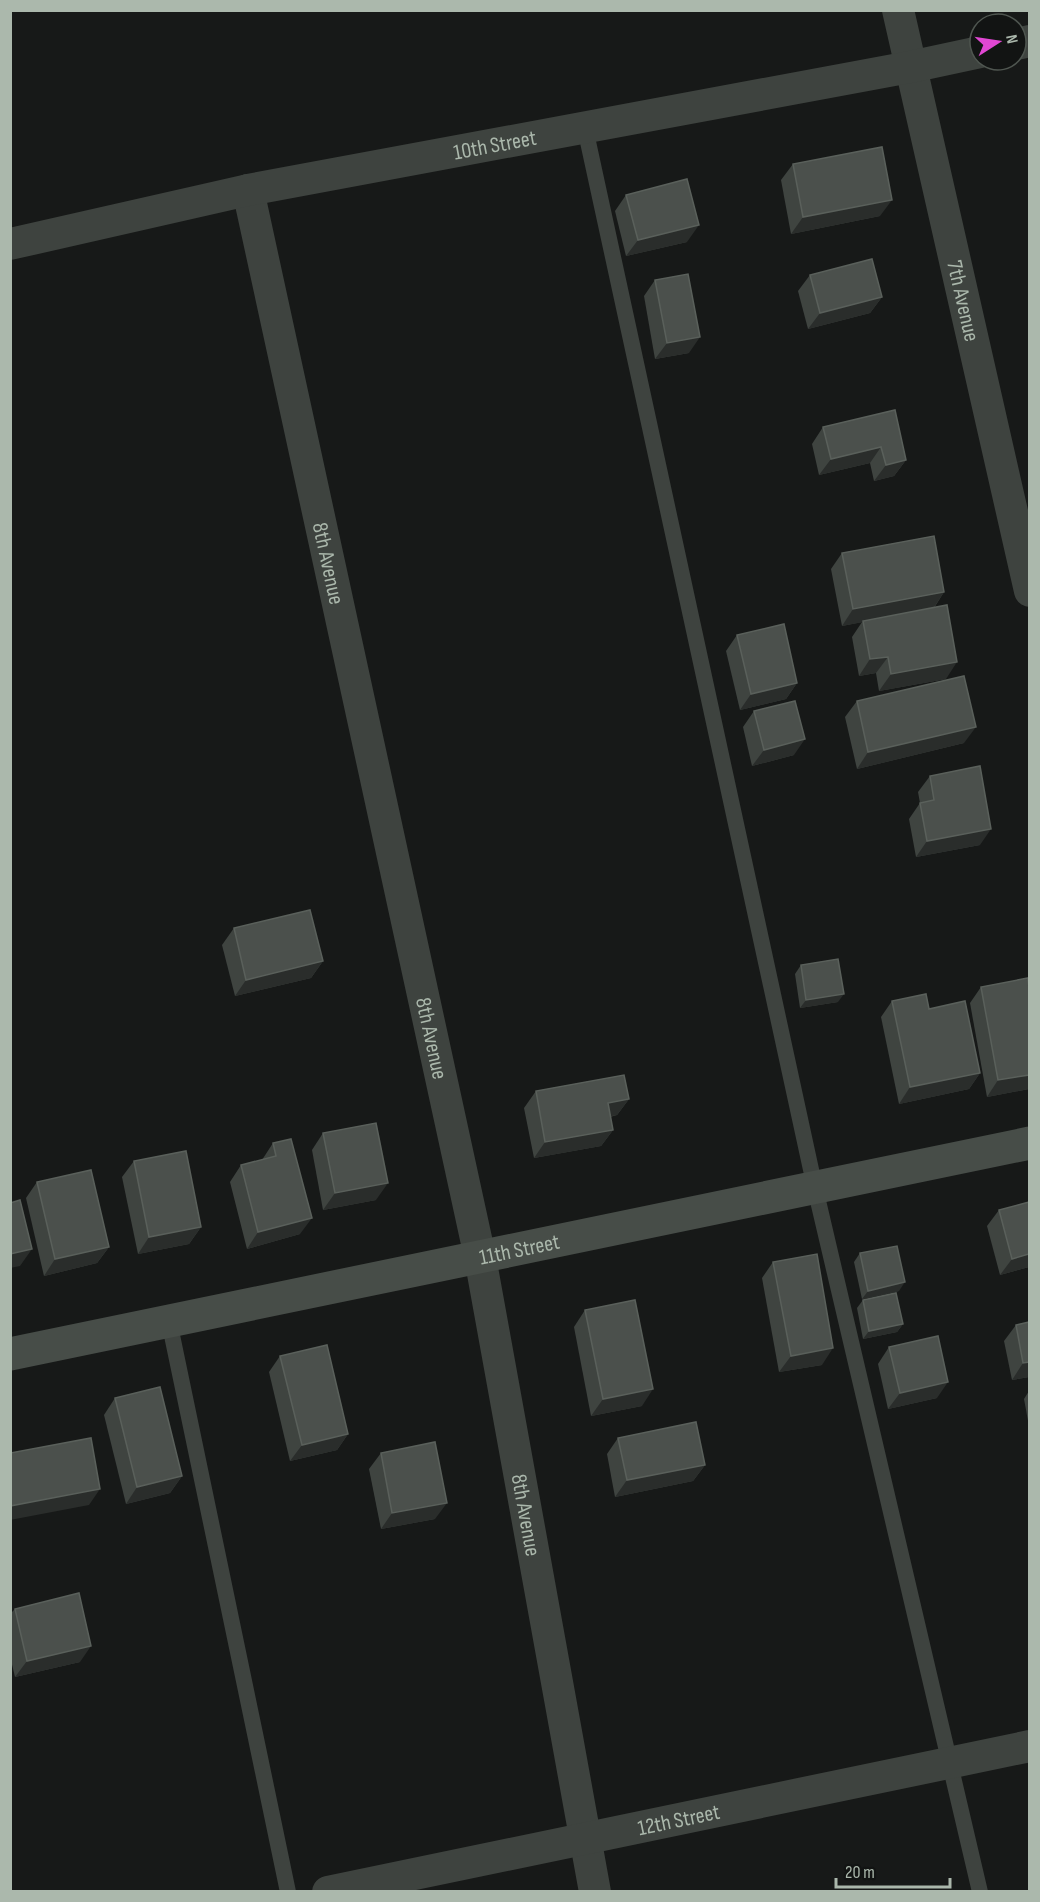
<svg xmlns="http://www.w3.org/2000/svg" width="1040" height="1902" font-family="'Sofia Sans Condensed',sans-serif">
	<style>
		.lines { fill: none; stroke-linecap: round; stroke-linejoin: round }
		.lane { stroke: #3e433f; stroke-width: 16 }
		.street { stroke: #3e433f; stroke-width: 32 }
		.secondary { stroke: #474d48; stroke-width: 33 }
		.wall { fill: #3f4440 }
		.shaded-wall { fill: #2a2d2b }
		.building { fill: #4b504c; stroke: #5a605b; stroke-width: 1.5 }
		.labels { text-anchor: middle; stroke-width: 6; stroke-linejoin: round; paint-order: stroke }
		.street-label { font-size: 22px; fill: #abb8ac; stroke: #121413 }
	</style>
	<rect width="100%" height="100%" fill="#171918"/>
	<g class="lines">
		<g class="lane">
			<path d="M585 128 815 1188 980 1892"/>
			<path d="M169 1321 288 1892"/>
		</g>
		<g class="street">
			<path id="s1" d="M898 10 1030 591"/>
			<path d="M1016 44 1030 41"/>
			<path id="s2" d="M248 190 480 1257 595 1892"/>
			<path id="s3" d="M10 244 248 190 910 67 980 52"/>
			<path id="s4" d="M328 1892 1030 1746"/>
		</g>
		<path class="secondary" id="s5" d="M10 1354 1030 1143"/>
	</g>
	<g class="wall">
		<path d="M793 164 880 216 791 234 781 180Z"/>
		<path d="M626 195 687 242 626 256 615 211Z"/>
		<path d="M810 275 882 297 870 313 808 329 798 291Z"/>
		<path d="M655 280 689 353 655 359 644 296Z"/>
		<path d="M895 410 906 460 894 476 874 481 870 463 819 475 812 444 823 427Z"/>
		<path d="M842 553 944 592 934 608 946 679 879 691 876 673 859 676 852 637 862 622 842 626 831 569Z"/>
		<path d="M737 635 797 683 786 699 740 710 726 651Z"/>
		<path d="M857 701 964 743 857 769 845 717Z"/>
		<path d="M754 711 794 755 752 766 743 727Z"/>
		<path d="M930 776 980 845 916 857 909 819 920 803 918 792Z"/>
		<path d="M234 928 323 961 311 978 235 996 222 945Z"/>
		<path d="M801 965 838 1002 800 1008 795 974Z"/>
		<path d="M981 987 1029 1089 987 1097 970 1003Z"/>
		<path d="M892 1001 929 1009 980 1073 969 1089 899 1104 881 1017Z"/>
		<path d="M536 1091 629 1099 617 1115 610 1117 613 1130 601 1146 534 1158 524 1108Z"/>
		<path d="M323 1133 376 1200 323 1210 312 1150Z"/>
		<path d="M273 1143 300 1234 247 1249 230 1182 241 1165 262 1160Z"/>
		<path d="M134 1161 201 1227 189 1244 138 1254 122 1177Z"/>
		<path d="M37 1182 109 1247 97 1263 44 1276 26 1198Z"/>
		<path d="M1029 1202V1267L1000 1275 987 1226 999 1210Z"/>
		<path d="M860 1253 899 1291 862 1299 854 1262Z"/>
		<path d="M773 1262 822 1365 779 1372 762 1278Z"/>
		<path d="M863 1300 903 1324 897 1332 863 1339 857 1308Z"/>
		<path d="M585 1310 642 1406 591 1416 574 1327Z"/>
		<path d="M1016 1325 1029 1377 1012 1380 1004 1341Z"/>
		<path d="M889 1347 937 1398 888 1409 878 1364Z"/>
		<path d="M280 1356 348 1434 337 1450 290 1461 269 1372Z"/>
		<path d="M1029 1391V1426L1024 1399Z"/>
		<path d="M115 1398 182 1476 170 1493 126 1504 104 1415Z"/>
		<path d="M618 1438 705 1465 693 1481 615 1497 607 1454Z"/>
		<path d="M381 1453 435 1519 381 1529 369 1469Z"/>
		<path d="M15 1609 80 1662 15 1677 10 1656V1614Z"/>
	</g>
	<g class="shaded-wall">
		<path d="M892 200 880 216 791 234 803 217Z"/>
		<path d="M699 225 687 242 626 256 638 240Z"/>
		<path d="M882 297 870 313 808 329 820 313Z"/>
		<path d="M700 337 689 353 655 359 667 343Z"/>
		<path d="M881 447 870 463 819 475 831 459Z"/>
		<path d="M906 460 894 476 874 481 886 465Z"/>
		<path d="M944 592 933 609 842 626 853 609Z"/>
		<path d="M888 657 876 673 859 676 870 659Z"/>
		<path d="M957 662 946 679 879 691 891 674Z"/>
		<path d="M797 683 786 699 740 710 751 694Z"/>
		<path d="M976 727 964 743 857 769 868 752Z"/>
		<path d="M805 739 794 755 752 766 764 750Z"/>
		<path d="M991 829 980 845 916 857 927 841Z"/>
		<path d="M323 961 311 978 235 996 246 980Z"/>
		<path d="M844 994 838 1002 800 1008 806 1000Z"/>
		<path d="M980 1073 969 1089 899 1104 910 1087Z"/>
		<path d="M1029 1075V1089L987 1097 998 1080Z"/>
		<path d="M629 1099 617 1115 596 1119 608 1103Z"/>
		<path d="M613 1130 601 1146 534 1158 545 1142Z"/>
		<path d="M388 1183 376 1200 323 1210 335 1193Z"/>
		<path d="M312 1218 300 1234 247 1249 258 1232Z"/>
		<path d="M201 1227 189 1244 138 1254 149 1237Z"/>
		<path d="M109 1247 97 1263 44 1276 55 1259Z"/>
		<path d="M32 1249 20 1266 10 1268V1254Z"/>
		<path d="M1029 1254V1267L1000 1275 1012 1259Z"/>
		<path d="M905 1282 899 1291 862 1299 868 1291Z"/>
		<path d="M903 1324 897 1332 863 1339 869 1331Z"/>
		<path d="M833 1348 822 1365 779 1372 791 1356Z"/>
		<path d="M1029 1362V1377L1012 1380 1023 1363Z"/>
		<path d="M948 1382 937 1398 888 1409 900 1393Z"/>
		<path d="M653 1389 642 1406 591 1416 603 1399Z"/>
		<path d="M348 1434 337 1450 290 1461 302 1445Z"/>
		<path d="M705 1465 693 1481 615 1497 627 1480Z"/>
		<path d="M182 1476 170 1493 126 1504 137 1487Z"/>
		<path d="M100 1489 89 1505 10 1520V1506Z"/>
		<path d="M447 1503 435 1519 381 1529 392 1513Z"/>
		<path d="M91 1646 80 1662 15 1677 27 1661Z"/>
	</g>
	<g class="building">
		<path d="M882 147 892 200 803 217 793 164Z"/>
		<path d="M687 179 699 225 638 240 626 195Z"/>
		<path d="M872 259 882 297 820 313 810 275Z"/>
		<path d="M688 274 700 337 667 343 655 280Z"/>
		<path d="M895 410 906 460 886 465 881 447 831 459 823 427Z"/>
		<path d="M934 536 944 592 853 609 842 553Z"/>
		<path d="M947 605 957 662 891 674 888 657 870 659 863 621Z"/>
		<path d="M784 624 797 683 751 694 737 635Z"/>
		<path d="M964 676 976 727 868 752 857 701Z"/>
		<path d="M795 701 805 739 764 750 754 711Z"/>
		<path d="M980 766 991 829 927 841 920 803 934 800 930 776Z"/>
		<path d="M310 910 323 961 246 980 234 928Z"/>
		<path d="M838 959 844 994 806 1000 801 965Z"/>
		<path d="M1028 978 1029 988V1075L998 1080 981 987Z"/>
		<path d="M926 994 929 1009 965 1001 980 1073 910 1087 892 1001Z"/>
		<path d="M624 1075 629 1099 608 1103 613 1130 545 1142 536 1091Z"/>
		<path d="M376 1123 388 1183 335 1193 323 1133Z"/>
		<path d="M291 1139 312 1218 258 1232 241 1165 276 1156 273 1143Z"/>
		<path d="M186 1151 201 1227 149 1237 134 1161Z"/>
		<path d="M91 1170 109 1247 55 1259 37 1182Z"/>
		<path d="M20 1200 32 1249 10 1254V1203Z"/>
		<path d="M1029 1202V1254L1012 1259 999 1210Z"/>
		<path d="M897 1246 905 1282 868 1291 860 1253Z"/>
		<path d="M817 1254 833 1348 791 1356 773 1262Z"/>
		<path d="M896 1293 903 1324 869 1331 863 1300Z"/>
		<path d="M635 1300 653 1389 603 1399 585 1310Z"/>
		<path d="M1029 1322V1362L1023 1363 1016 1325Z"/>
		<path d="M938 1336 948 1382 900 1393 889 1347Z"/>
		<path d="M327 1345 348 1434 302 1445 280 1356Z"/>
		<path d="M160 1387 182 1476 137 1487 115 1398Z"/>
		<path d="M696 1422 705 1465 627 1480 618 1438Z"/>
		<path d="M91 1438 100 1489 10 1506V1453Z"/>
		<path d="M435 1442 447 1503 392 1513 381 1453Z"/>
		<path d="M79 1593 91 1646 27 1661 15 1609Z"/>
	</g>
	<g class="labels">
		<g class="street-label">
			<text dy="8" stroke="none"><textPath href="#s3" startOffset="495">10th Street</textPath></text>
			<text dy="8" stroke="none"><textPath href="#s1" startOffset="298">7th Avenue</textPath></text>
			<text dy="8" stroke="none"><textPath href="#s2" startOffset="382">8th Avenue</textPath></text>
			<text dy="8" stroke="none"><textPath href="#s2" startOffset="868">8th Avenue</textPath></text>
			<text dy="8" stroke="none"><textPath href="#s5" startOffset="520">11th Street</textPath></text>
			<text dy="8" stroke="none"><textPath href="#s2" startOffset="1354">8th Avenue</textPath></text>
			<text dy="8" stroke="none"><textPath href="#s4" startOffset="358">12th Street</textPath></text>
		</g>
	</g>
	<rect width="1040" height="1902" fill="none" stroke="#abb8ac" stroke-width="24"/>
	<g transform="translate(998 42) rotate(78)"><circle r="28" fill="#121413" stroke="#4f5650" stroke-width="1.5"/>
	<path d="M0-4.5L10 22L0 15L-10 22Z" fill="#e147d3"/>
	<text y="-9" font-size="16" font-weight="bold" text-anchor="middle" fill="#abb8ac">N</text>
	</g>
	<path d="M836 1878v9h114v-9" fill="none" stroke="#abb8ac" stroke-width="3"/>
	<text x="845" y="1878" font-size="18" fill="#abb8ac" stroke="#121413" stroke-width="4.5" paint-order="stroke">20 m</text>
</svg>
